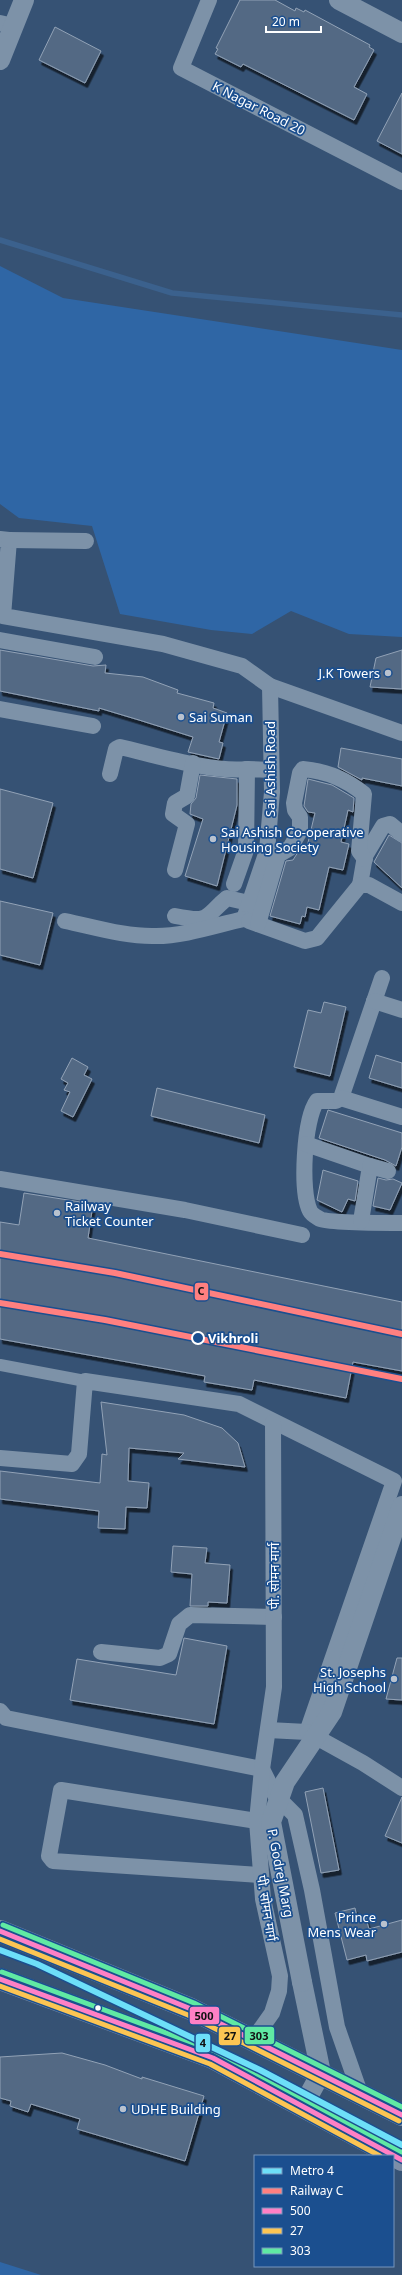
<svg xmlns="http://www.w3.org/2000/svg" width="402" height="2275" font-family="'Noto Sans','Noto Sans Devanagari',sans-serif">
	<style>
		.green { fill: #2f66a5 }
		.lines { fill: none; stroke-linecap: round; stroke-linejoin: round }
		.stream { stroke: #3b618d; stroke-width: 5.5 }
		.building { fill: #526984; stroke: #92a2b6; filter: url(#shadow) }
		.pedestrian { stroke: #7d92a8; stroke-width: 12 }
		.minor { stroke: #7d92a8; stroke-width: 16 }
		.tertiary { stroke: #7d92a8; stroke-width: 20 }
		.primary { stroke: #7d8ea7; stroke-width: 22 }
		.tertiary-bridge { stroke: #7d92a8; stroke-width: 20 }
		.bus-1-casing { stroke: #1b4f8f; stroke-width: 8 }
		.bus-2-casing { stroke: #1b4f8f; stroke-width: 8 }
		.bus-3-casing { stroke: #1b4f8f; stroke-width: 8 }
		.bus-1 { stroke: #ff80c5; stroke-width: 5 }
		.bus-2 { stroke: #fcc553; stroke-width: 5 }
		.bus-3 { stroke: #60e9a3; stroke-width: 5 }
		.rail-1-casing { stroke: #1b4f8f; stroke-width: 9 }
		.rail-1 { stroke: #ff8080; stroke-width: 6 }
		.metro-1-casing { stroke: #1b4f8f; stroke-width: 9 }
		.metro-1 { stroke: #6ddff8; stroke-width: 6 }
		.poi-dot { fill: #b9c2ce; stroke: #1b4f8f; stroke-width: 1.5 }
		.stop-dot { fill: #1b4f8f; stroke: #fff; stroke-width: 2 }
		.bus-dot { fill: #fff; stroke: #1b4f8f; stroke-width: 1.5 }
		.labels { text-anchor: middle; stroke-width: 3.5; stroke-linejoin: round; paint-order: stroke }
		.street-label { font-size: 13px; fill: #fff; stroke: #1b4f8f }
		.poi-label { font-size: 13px; fill: #fff; stroke: #1b4f8f; text-anchor: start }
		.stop-label { font-size: 13px; font-weight: bold; fill: #fff; stroke: #1b4f8f; text-anchor: start }
		.line-badge { stroke: #1b4f8f; stroke-width: 1.5 }
		.pale-badge-label { font-size: 11px; text-anchor: middle; font-weight: bold; fill: #111 }
	</style>
	<defs>
		<filter id="shadow"><feDropShadow dx="2.5" dy="4.5" stdDeviation="0" flood-color="#0009"/></filter>
	</defs>
	<rect width="100%" height="100%" fill="#365274"/>
	<g class="green">
		<path d="M0 266 63 298 402 350V637L349 634 291 611 252 634 211 630 120 614 92 526 19 518 0 504Z"/>
		<path d="M0 2262 41 2275H0Z"/>
	</g>
	<g class="lines">
		<path class="stream" d="M0 240 172 293 402 315"/>
	</g>
	<g class="building">
		<path d="M240 0H275L295 11 296 8 304 12 305 10 370 45 369 47 374 50 354 87 367 94 354 120 243 64 241 67 215 54 218 49 216 48Z"/>
		<path d="M55 27 101 51 85 83 39 60Z"/>
		<path d="M402 93V154L377 141Z"/>
		<path d="M0 650 93 666 106 665 105 673 143 677 178 690 177 693 214 703 213 708 227 713 219 742 223 743 219 759 188 752 193 737 139 720 99 708V711L0 691Z"/>
		<path d="M402 650V689L370 687 376 658Z"/>
		<path d="M341 748 402 759V786L362 778V780L338 767Z"/>
		<path d="M200 775 237 779V805L217 886 185 876 203 819 190 814 191 804 196 798Z"/>
		<path d="M308 779 332 785 354 798 353 812 348 810 341 842 349 844 343 870 329 867 319 910 307 907 305 917 302 916 300 924 270 916 286 861 293 860 300 849 306 851 315 813 308 812 304 806Z"/>
		<path d="M0 789 53 803 33 878 0 869Z"/>
		<path d="M389 835 402 843V888L374 862Z"/>
		<path d="M0 901 53 913 40 965 0 955Z"/>
		<path d="M324 1002 346 1007 330 1076 294 1067 308 1010 321 1013Z"/>
		<path d="M376 1055 402 1063V1088L369 1078Z"/>
		<path d="M72 1058 88 1067 84 1075 92 1079 73 1117 61 1111 70 1092 64 1090 68 1083 61 1079Z"/>
		<path d="M157 1088 265 1115 259 1143 151 1116Z"/>
		<path d="M328 1110 402 1133V1147L396 1166 385 1160 319 1138Z"/>
		<path d="M323 1170 358 1181 355 1201 348 1199 342 1212 317 1200Z"/>
		<path d="M378 1178 386 1180 393 1179 402 1183 390 1210 373 1206Z"/>
		<path d="M24 1193 93 1204 88 1238 402 1302V1371L353 1362 346 1398 254 1380 252 1390 204 1382 205 1376 0 1339V1222L19 1225Z"/>
		<path d="M101 1402 184 1415 222 1428 238 1443 245 1467 178 1459 184 1453 129 1448 128 1481 149 1483 147 1508 126 1507 125 1529 98 1528 99 1511 0 1499V1471L100 1483 102 1454 107 1455Z"/>
		<path d="M173 1546 207 1548 205 1563 230 1565 227 1603 208 1602V1606H190L192 1574 171 1572Z"/>
		<path d="M184 1638 227 1646 214 1724 70 1700 77 1659 176 1675Z"/>
		<path d="M397 1658H402V1700L386 1699Z"/>
		<path d="M323 1788 339 1870 321 1873 305 1792Z"/>
		<path d="M402 1797V1843L385 1836Z"/>
		<path d="M355 1908 357 1917 365 1915 369 1929 402 1920V1952L367 1961 366 1955 347 1960 335 1913Z"/>
		<path d="M62 2053 105 2065 142 2079V2077L204 2096 185 2161 77 2129 80 2119 31 2104 28 2112 10 2106 11 2101 0 2098V2057Z"/>
	</g>
	<g class="lines">
		<path class="pedestrian" d="M0 1365 85 1381"/>
		<g class="minor">
			<path d="M209 0 181 68 402 182"/>
			<path d="M0 23 13 26"/>
			<path d="M0 539 9 540 3 616 163 644 242 666 270 686 402 733"/>
			<path d="M9 540 86 541"/>
			<path d="M0 640 95 657"/>
			<path d="M0 709 93 726"/>
			<path d="M110 774 116 749 120 747C155 755 213 773 247 769"/>
			<path d="M175 870 187 824 173 814 175 803 187 796 193 763"/>
			<path d="M234 884 246 850 247 769 271 770"/>
			<path d="M360 885 365 856 383 826 390 824 402 834"/>
			<path d="M175 916C211 923 203 918 227 898L249 903"/>
			<path d="M244 919 267 851 272 792 270 686"/>
			<path d="M65 921C94 927 126 937 156 936 185 936 216 925 244 919"/>
			<path d="M249 921 305 941 317 938 360 885H369L402 903"/>
			<path d="M258 924 278 855 290 848 300 831V817L295 810 294 803 300 773 303 769C327 771 346 779 364 794L359 851 365 859"/>
			<path d="M382 978 341 1098 336 1101H317C304 1119 300 1191 310 1211 312 1215 317 1217 320 1219 329 1223 388 1223 402 1223"/>
			<path d="M374 1001 402 1010"/>
			<path d="M341 1098 402 1117"/>
			<path d="M306 1144 370 1166 361 1221"/>
			<path d="M370 1166 388 1171"/>
			<path d="M0 1179 185 1210 302 1235"/>
			<path d="M0 1458 72 1464 79 1454 85 1381 239 1404 394 1481 307 1732 268 1730"/>
			<path d="M101 1652 160 1658 169 1654 179 1624 190 1615 274 1617"/>
			<path d="M0 1711 6 1718 262 1769"/>
			<path d="M307 1732 363 1763 402 1788"/>
			<path d="M262 1769 275 1795 295 1815 312 1890 337 2027 360 2093"/>
			<path d="M257 1821 61 1790 49 1856 53 1861 261 1875"/>
			<path d="M253 2040 272 2013 279 1991 280 1976 263 1899 257 1821 262 1769 274 1687 273 1422"/>
		</g>
		<g class="tertiary">
			<path d="M339 0 402 33"/>
			<path d="M0 60 24 0"/>
			<path d="M302 1982 321 2073 303 2106"/>
		</g>
		<g class="primary">
			<path d="M0 1931 191 2009 402 2115"/>
			<path d="M0 1979 213 2058 402 2160"/>
		</g>
		<path class="tertiary-bridge" d="M302 1982 271 1822 285 1782 332 1712 402 1506"/>
		<defs>
			<g id="bus-1">
				<path d="M0 1931 191 2009 402 2115"/>
				<path d="M0 1979 213 2058 402 2160"/>
			</g>
			<g id="bus-2">
				<path d="M0 1939 188 2015 399 2121"/>
				<path d="M0 1986 210 2064 380 2156"/>
			</g>
			<g id="bus-3">
				<path d="M3 1925 194 2003 402 2107"/>
				<path d="M2 1972 215 2051 402 2152"/>
			</g>
		</defs>
		<use href="#bus-1" class="bus-1-casing"/>
		<use href="#bus-2" class="bus-2-casing"/>
		<use href="#bus-3" class="bus-3-casing"/>
		<use href="#bus-1" class="bus-1"/>
		<use href="#bus-2" class="bus-2"/>
		<use href="#bus-3" class="bus-3"/>
		<defs>
			<g id="rail-1">
				<path d="M0 1254 115 1273 402 1334"/>
				<path d="M0 1303 105 1320 402 1379"/>
			</g>
		</defs>
		<use href="#rail-1" class="rail-1-casing"/>
		<use href="#rail-1" class="rail-1"/>
		<defs>
			<path id="metro-1" d="M0 1950 37 1964 260 2070 402 2145"/>
		</defs>
		<use href="#metro-1" class="metro-1-casing"/>
		<use href="#metro-1" class="metro-1"/>
	</g>
	<g class="poi-dot">
		<circle cx="388" cy="673" r="4"/>
		<circle cx="181" cy="717" r="4"/>
		<circle cx="213" cy="839" r="4"/>
		<circle cx="57" cy="1213" r="4"/>
		<circle cx="394" cy="1679" r="4"/>
		<circle cx="384" cy="1924" r="4"/>
		<circle cx="123" cy="2109" r="4"/>
	</g>
	<circle class="stop-dot" cx="198" cy="1338" r="6"/>
	<circle class="bus-dot" cx="98" cy="2008" r="3.5"/>
	<g class="labels">
		<g class="street-label">
			<text transform="translate(259 108) rotate(27)" y="5">K Nagar Road 20</text>
			<text transform="translate(270 769) rotate(-90)" y="5">Sai Ashish Road</text>
			<text transform="translate(274 1576) rotate(-90)" y="5">पी. सोमन मार्ग</text>
			<text transform="translate(281 1873) rotate(79)" y="5">P. Godrej Marg</text>
			<text transform="translate(267 1908) rotate(81)" y="5">पी. सोमन मार्ग</text>
		</g>
		<g class="poi-label">
			<text x="380" y="678" text-anchor="end">J.K Towers</text>
			<text x="189" y="722">Sai Suman</text>
			<text x="221" y="837">Sai Ashish Co-operative<tspan x="221" dy="15">Housing Society</tspan></text>
			<text x="65" y="1211">Railway<tspan x="65" dy="15">Ticket Counter</tspan></text>
			<text x="386" y="1677" text-anchor="end">St. Josephs<tspan x="386" dy="15">High School</tspan></text>
			<text x="376" y="1922" text-anchor="end">Prince<tspan x="376" dy="15">Mens Wear</tspan></text>
			<text x="131" y="2114">UDHE Building</text>
		</g>
		<g class="stop-label">
			<text x="208" y="1343">Vikhroli</text>
		</g>
	</g>
	<g class="line-badge">
		<rect x="194" y="1282" width="15" height="19" rx="4" fill="#ff8080"/>
		<rect x="189" y="2006" width="31" height="19" rx="4" fill="#ff80c5"/>
		<rect x="244" y="2026" width="31" height="19" rx="4" fill="#60e9a3"/>
		<rect x="218" y="2026" width="23" height="20" rx="4" fill="#fcc553"/>
		<rect x="195" y="2033" width="16" height="20" rx="4" fill="#6ddff8"/>
	</g>
	<g class="pale-badge-label">
		<text x="201" y="1295">C</text>
		<text x="204" y="2020">500</text>
		<text x="259" y="2040">303</text>
		<text x="230" y="2040">27</text>
		<text x="203" y="2047">4</text>
	</g>
	<rect x="254" y="2155" width="140" height="112" fill="#1b4f8f" stroke="#7695bc"/>
	<rect x="262" y="2168" width="20" height="6" fill="#6ddff8" stroke="#7695bc"/>
	<text x="290" y="2175" font-size="12" fill="#ffffff">Metro 4</text>
	<rect x="262" y="2188" width="20" height="6" fill="#ff8080" stroke="#7695bc"/>
	<text x="290" y="2195" font-size="12" fill="#ffffff">Railway C</text>
	<rect x="262" y="2208" width="20" height="6" fill="#ff80c5" stroke="#7695bc"/>
	<text x="290" y="2215" font-size="12" fill="#ffffff">500</text>
	<rect x="262" y="2228" width="20" height="6" fill="#fcc553" stroke="#7695bc"/>
	<text x="290" y="2235" font-size="12" fill="#ffffff">27</text>
	<rect x="262" y="2248" width="20" height="6" fill="#60e9a3" stroke="#7695bc"/>
	<text x="290" y="2255" font-size="12" fill="#ffffff">303</text>
	<path d="M266 26v6h55v-6" fill="none" stroke="#ffffff" stroke-width="2"/>
	<text x="272" y="26" font-size="12" fill="#ffffff" stroke="#1b4f8f" stroke-width="3" paint-order="stroke">20 m</text>
</svg>
